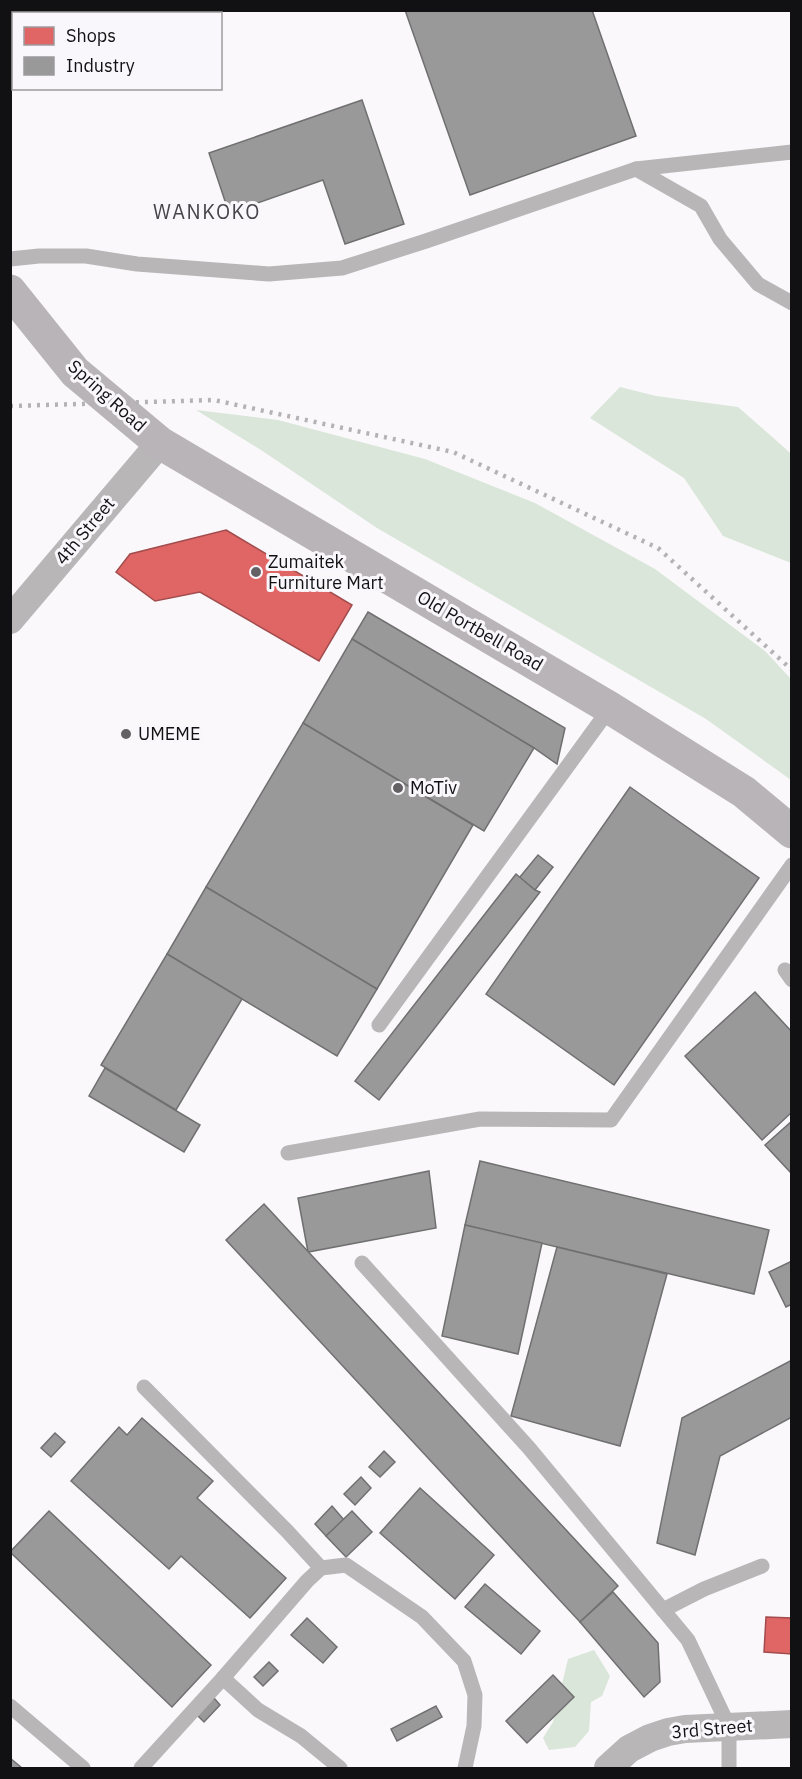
<svg xmlns="http://www.w3.org/2000/svg" width="802" height="1779" font-family="'IBM Plex Sans',sans-serif">
	<style>
		.green { fill: #dae6d9 }
		.shops { fill: #e06666; stroke: #a24c4d; stroke-width: 1.5 }
		.industry { fill: #999; stroke: #707070; stroke-width: 1.5 }
		.lines { fill: none; stroke-linecap: round; stroke-linejoin: round }
		.lane { stroke: #b9b6b7; stroke-width: 15 }
		.street { stroke: #b9b6b7; stroke-width: 28 }
		.secondary { stroke: #b9b4b7; stroke-width: 33 }
		.rail { stroke: #b5b2b4; stroke-width: 4.5; stroke-dasharray: 3 6; stroke-linecap: butt }
		.poi-dot { fill: #636164; stroke: #faf7fc; stroke-width: 2 }
		.labels { text-anchor: middle; stroke-width: 6; stroke-linejoin: round; paint-order: stroke }
		.street-label { font-size: 18px; fill: #111012; stroke: #faf7fc }
		.poi-label { font-size: 18px; fill: #111012; stroke: #faf7fc; text-anchor: start }
		.neighbourhood-label { font-size: 20px; letter-spacing: 1.5px; fill: #48454a; stroke: #faf7fc }
	</style>
	<rect width="100%" height="100%" fill="#faf8fb"/>
	<g class="green">
		<path d="M620 387 656 396 738 407 787 450 792 455 791 563 723 536 684 478 590 418Z"/>
		<path d="M196 410 278 420 425 459 535 503 655 569 765 651 791 679V780L706 719 377 528 261 450Z"/>
		<path d="M594 1650 610 1676 602 1696 591 1702 589 1731 575 1747 549 1750 543 1738 553 1722 568 1659Z"/>
	</g>
	<g class="shops">
		<path d="M226 530 352 605 319 661 200 592 155 601 116 572 130 554Z"/>
		<path d="M766 1617 792 1618V1654L764 1652Z"/>
	</g>
	<g class="industry">
		<path d="M143 10H169L161 14H144Z"/>
		<path d="M405 10H592L636 136 470 195Z"/>
		<path d="M362 100 404 224 345 244 323 180 229 213 209 153Z"/>
		<path d="M368 612 565 728 557 764 534 748 352 639Z"/>
		<path d="M352 639 534 748 484 831 303 723Z"/>
		<path d="M303 723 473 825 377 989 206 887Z"/>
		<path d="M630 787 759 878 614 1085 486 994Z"/>
		<path d="M538 855 553 867 535 890 519 878Z"/>
		<path d="M516 874 535 890 540 892 379 1100 355 1081Z"/>
		<path d="M206 887 377 989 337 1056 167 954Z"/>
		<path d="M167 954 242 999 176 1110 101 1065Z"/>
		<path d="M755 992 792 1032V1112L762 1140 685 1056Z"/>
		<path d="M105 1068 200 1125 184 1152 89 1096Z"/>
		<path d="M792 1121V1174L765 1145Z"/>
		<path d="M480 1161 769 1230 754 1294 465 1225Z"/>
		<path d="M429 1171 436 1228 308 1252 298 1198Z"/>
		<path d="M264 1204 618 1586 580 1622 226 1240Z"/>
		<path d="M465 1225 542 1243 518 1354 442 1336Z"/>
		<path d="M557 1247 667 1274 620 1446 511 1416Z"/>
		<path d="M792 1261V1304L786 1307 769 1272Z"/>
		<path d="M792 1360V1417L720 1456 695 1555 657 1543 682 1418Z"/>
		<path d="M142 1418 213 1481 197 1498 286 1578 250 1618 181 1556 169 1569 71 1481 119 1427 127 1435Z"/>
		<path d="M55 1433 65 1442 51 1457 41 1448Z"/>
		<path d="M384 1451 395 1462 380 1477 369 1467Z"/>
		<path d="M361 1477 371 1488 355 1505 344 1494Z"/>
		<path d="M420 1488 494 1555 455 1599 380 1533Z"/>
		<path d="M332 1506 344 1520 326 1536 315 1524Z"/>
		<path d="M49 1511 211 1665 172 1707 10 1552Z"/>
		<path d="M352 1511 372 1532 346 1557 326 1536Z"/>
		<path d="M485 1584 540 1631 521 1654 465 1607Z"/>
		<path d="M613 1592 658 1643 660 1682 644 1697 580 1622Z"/>
		<path d="M307 1618 337 1647 323 1663 291 1635Z"/>
		<path d="M269 1662 278 1671 263 1686 254 1677Z"/>
		<path d="M553 1675 574 1697 527 1743 506 1721Z"/>
		<path d="M214 1698 220 1705 204 1722 197 1715Z"/>
		<path d="M436 1706 442 1717 397 1741 391 1729Z"/>
		<path d="M10 1758 22 1768H10Z"/>
	</g>
	<g class="lines">
		<g class="lane">
			<path d="M636 169 701 206 720 239 758 284 792 303"/>
			<path d="M10 259 39 256H86L137 264 269 274 342 268 426 241 636 169 792 152"/>
			<path d="M785 970 792 980"/>
			<path d="M379 1025 610 708"/>
			<path d="M288 1153 480 1119 611 1120 792 865"/>
			<path d="M362 1263 529 1448 688 1640 729 1727V1768"/>
			<path d="M144 1387 287 1531 321 1568"/>
			<path d="M663 1610 704 1589 762 1566"/>
			<path d="M223 1678 258 1710 301 1736 340 1768"/>
			<path d="M10 1706 83 1768"/>
			<path d="M141 1768 223 1678 307 1581 321 1568 346 1565 422 1617 464 1661 475 1695 474 1726 465 1768"/>
		</g>
		<g class="street">
			<path d="M10 620 160 443"/>
			<path d="M608 1768 629 1749 650 1738 668 1732 685 1729 792 1724"/>
		</g>
		<path class="secondary" d="M10 291 75 372 160 443 610 708 744 792 792 832"/>
		<path class="rail" d="M10 406 214 400 453 452 658 548 792 670"/>
	</g>
	<g class="poi-dot">
		<circle cx="256" cy="572" r="6"/>
		<circle cx="126" cy="734" r="6"/>
		<circle cx="398" cy="788" r="6"/>
	</g>
	<g class="labels">
		<g class="street-label">
			<text transform="translate(107 396) rotate(42)" y="6">Spring Road</text>
			<text transform="translate(85 531) rotate(-50)" y="6">4th Street</text>
			<text transform="translate(480 631) rotate(30)" y="6">Old Portbell Road</text>
			<text transform="translate(712 1729) rotate(-5)" y="6">3rd Street</text>
		</g>
		<g class="poi-label">
			<text x="268" y="568">Zumaitek<tspan x="268" dy="21">Furniture Mart</tspan></text>
			<text x="138" y="740">UMEME</text>
			<text x="410" y="794">MoTiv</text>
		</g>
		<g class="neighbourhood-label">
			<text x="207" y="219">WANKOKO</text>
		</g>
	</g>
	<rect width="802" height="1779" fill="none" stroke="#111012" stroke-width="24"/>
	<rect x="12" y="12" width="210" height="78" fill="#faf7fc" stroke="#9d9b9e" stroke-width="1.5"/>
	<rect x="24" y="27" width="30" height="18" fill="#e06666" stroke="#9d9b9e" stroke-width="1.5"/>
	<text x="66" y="42" font-size="18" fill="#111012">Shops</text>
	<rect x="24" y="57" width="30" height="18" fill="#999999" stroke="#9d9b9e" stroke-width="1.5"/>
	<text x="66" y="72" font-size="18" fill="#111012">Industry</text>
</svg>
